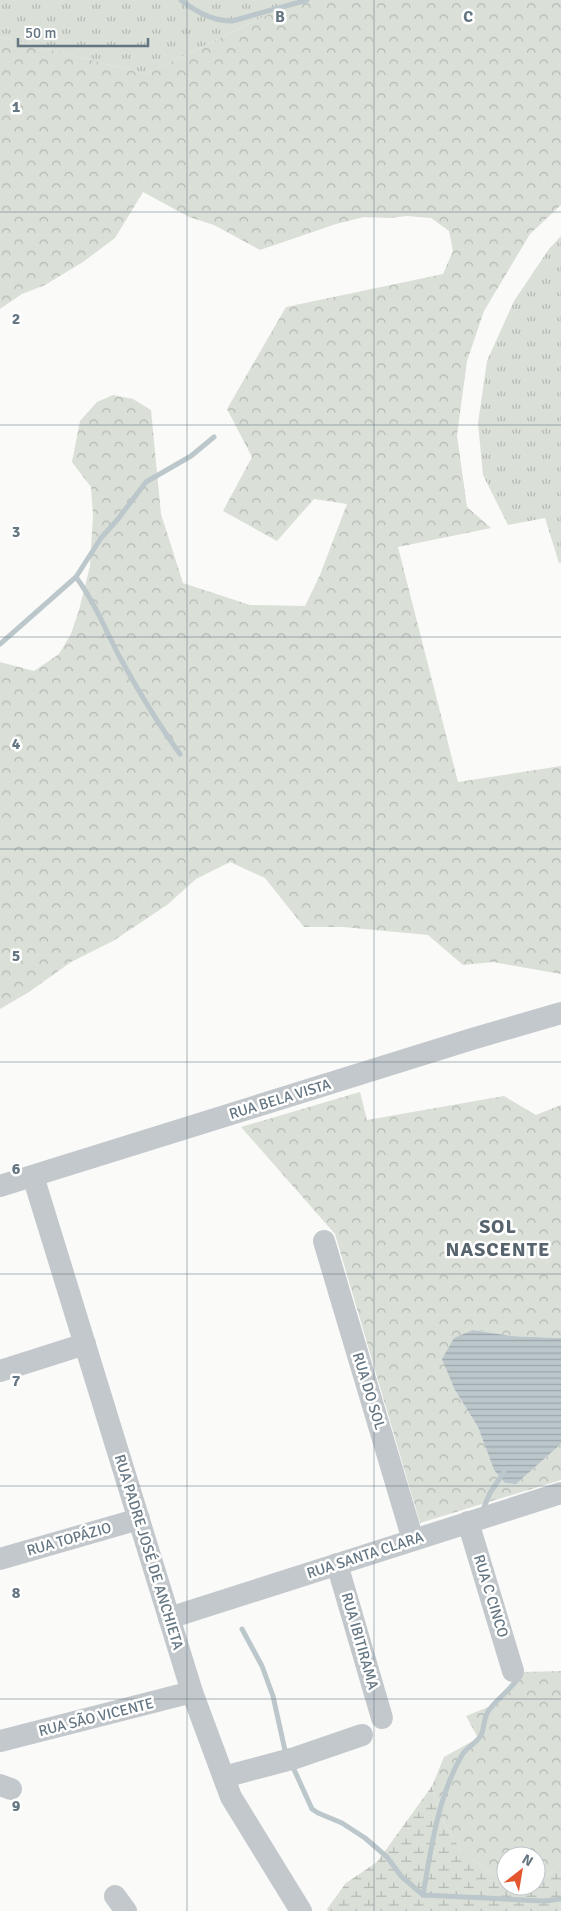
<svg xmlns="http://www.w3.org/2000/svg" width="561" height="1911" font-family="Signika,sans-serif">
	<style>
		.grass { fill: url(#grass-tufts) }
		.forest { fill: url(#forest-crowns) }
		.wetland { fill: url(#wetland-marsh) }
		.water { fill: url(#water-rules) }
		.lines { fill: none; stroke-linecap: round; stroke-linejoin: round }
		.stream { stroke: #bbc7cb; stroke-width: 5 }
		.minor { stroke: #c3c8cc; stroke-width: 22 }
		.grid { fill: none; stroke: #657683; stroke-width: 1; stroke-opacity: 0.55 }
		.labels { text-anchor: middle; stroke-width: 5; stroke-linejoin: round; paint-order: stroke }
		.street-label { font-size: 15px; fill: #657683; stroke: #fff }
		.district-label { font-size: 20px; font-weight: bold; letter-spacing: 1px; fill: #57646e; stroke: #fff }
		.grid-label { font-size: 16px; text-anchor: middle; font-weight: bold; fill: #657683; stroke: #fff; stroke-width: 5; stroke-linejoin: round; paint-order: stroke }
	</style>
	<defs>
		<pattern id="grass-tufts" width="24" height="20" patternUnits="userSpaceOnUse" patternTransform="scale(1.25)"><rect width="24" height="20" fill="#dadfd7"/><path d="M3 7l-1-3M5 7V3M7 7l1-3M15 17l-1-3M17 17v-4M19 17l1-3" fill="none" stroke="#b4b9b4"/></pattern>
		<pattern id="forest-crowns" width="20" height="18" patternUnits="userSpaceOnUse" patternTransform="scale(1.25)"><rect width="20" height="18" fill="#dadfd7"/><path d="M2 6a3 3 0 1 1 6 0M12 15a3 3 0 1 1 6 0" fill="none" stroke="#b4b9b4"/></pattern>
		<pattern id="wetland-marsh" width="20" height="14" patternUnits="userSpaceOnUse" patternTransform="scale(1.25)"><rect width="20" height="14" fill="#dadfd7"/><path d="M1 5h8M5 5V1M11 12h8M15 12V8" fill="none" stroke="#b4b9b4"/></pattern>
		<pattern id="water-rules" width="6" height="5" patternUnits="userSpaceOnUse" patternTransform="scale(1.25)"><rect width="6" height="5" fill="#bbc7cb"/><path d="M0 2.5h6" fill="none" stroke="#9ca6aa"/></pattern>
	</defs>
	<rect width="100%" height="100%" fill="#fafaf8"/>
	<g class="grass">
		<path d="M0 0H298L146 74 0 37Z"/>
		<path d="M561 236V563H559L545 518 508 525 483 475 478 423 487 361 514 301 549 249Z"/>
	</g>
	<g class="forest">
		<path d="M298 0H561V205L530 234 484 311 467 361 457 435 467 507 491 528 398 547 458 782 561 766V974L493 962 463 965 428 935 343 927H304L265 878 230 862 196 879 167 905 113 941 71 962 29 992 0 1009V662L34 671 59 654 71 634 79 610 90 566 93 515 91 487 72 462 80 421 97 402 113 395 133 399 151 410 161 514 183 583 250 605 305 606 320 575 347 504 314 499 277 541 223 511 252 457 227 409 286 307 443 274 453 251 449 231 431 218 407 216 389 218 364 217 336 224 260 250 214 225 189 217 143 192 115 238 83 262 45 285 22 294 0 309V37L146 74Z"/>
		<path d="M360 1092 367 1120 504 1096 536 1115 561 1105V1338L511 1336 473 1330 455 1390 478 1427 494 1470 505 1483 516 1484 561 1444V1480L420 1523 335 1234 241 1127Z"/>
		<path d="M561 1671V1870H555L536 1881V1856H506V1879L492 1873 474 1861 459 1848 439 1814 432 1786 444 1757 478 1738 466 1716 496 1704 523 1672Z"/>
	</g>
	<path class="wetland" d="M432 1786 439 1814 459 1848 474 1861 492 1873 506 1879V1886H536V1881L555 1870H561V1911H328L327 1909 346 1883 377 1862Z"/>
	<path class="water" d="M473 1330 511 1336 561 1338V1444L516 1484 505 1483 494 1470 478 1427 455 1390 442 1359 454 1338Z"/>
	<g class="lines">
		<g class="stream">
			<path d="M181 0C196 12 212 21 232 21L307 0"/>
			<path d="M76 577C93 600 104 626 117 652 136 687 156 721 180 754"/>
			<path d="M0 644 76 577 101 538 118 519 146 482 191 456 214 437"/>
			<path d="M482 1512 490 1493 504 1472"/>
			<path d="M242 1629 262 1666 273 1696 286 1755"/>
			<path d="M292 1765 312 1809 318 1813 342 1823 365 1838 387 1857 401 1876 423 1895 544 1901 561 1899"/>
			<path d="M423 1895C431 1849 438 1796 462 1755 467 1747 477 1743 481 1735 485 1727 483 1718 489 1710 498 1698 511 1689 520 1676"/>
		</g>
		<g class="minor">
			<path d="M33 1176 192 1692 231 1797 301 1911"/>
			<path d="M0 1186 472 1039 561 1013"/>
			<path d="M324 1241 413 1540"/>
			<path d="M0 1371 85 1344"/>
			<path d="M468 1522 513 1671"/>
			<path d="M0 1559 139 1519"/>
			<path d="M337 1564 382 1718"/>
			<path d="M169 1618 561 1493"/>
			<path d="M0 1741 192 1692"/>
			<path d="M224 1777 295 1758 362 1735"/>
			<path d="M0 1785 11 1789"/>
			<path d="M115 1896 126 1911"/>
		</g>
	</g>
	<path class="grid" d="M187 0V1911M374 0V1911M0 212H561M0 425H561M0 637H561M0 849H561M0 1062H561M0 1274H561M0 1486H561M0 1699H561"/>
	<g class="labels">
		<g class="street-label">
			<text transform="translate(280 1099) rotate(-17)" y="5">RUA BELA VISTA</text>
			<text transform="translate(369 1391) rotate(73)" y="5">RUA DO SOL</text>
			<text transform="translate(69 1539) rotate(-16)" y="5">RUA TOPÁZIO</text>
			<text transform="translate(149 1552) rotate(73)" y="5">RUA PADRE JOSÉ DE ANCHIETA</text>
			<text transform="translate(365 1555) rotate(-18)" y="5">RUA SANTA CLARA</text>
			<text transform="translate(491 1596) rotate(73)" y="5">RUA C CINCO</text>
			<text transform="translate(360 1641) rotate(74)" y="5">RUA IBITIRAMA</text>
			<text transform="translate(96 1717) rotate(-14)" y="5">RUA SÃO VICENTE</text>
		</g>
		<g class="district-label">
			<text x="498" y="1233">SOL<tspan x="498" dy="23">NASCENTE</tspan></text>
		</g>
	</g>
	<g class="grid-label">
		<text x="280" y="22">B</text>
		<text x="468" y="22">C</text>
		<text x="16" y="112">1</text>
		<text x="16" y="324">2</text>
		<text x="16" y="537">3</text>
		<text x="16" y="749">4</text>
		<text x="16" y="961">5</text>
		<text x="16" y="1174">6</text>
		<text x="16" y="1386">7</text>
		<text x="16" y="1598">8</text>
		<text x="16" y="1811">9</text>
	</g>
	<g transform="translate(521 1871) rotate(31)"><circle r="24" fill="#ffffff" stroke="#c1c8cd"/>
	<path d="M0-4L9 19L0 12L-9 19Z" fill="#e4572e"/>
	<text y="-8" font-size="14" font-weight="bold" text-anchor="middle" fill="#657683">N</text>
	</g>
	<path d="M18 38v8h130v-8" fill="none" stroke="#657683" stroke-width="2.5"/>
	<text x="25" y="38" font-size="15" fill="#657683" stroke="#ffffff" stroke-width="4" paint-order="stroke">50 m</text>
</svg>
